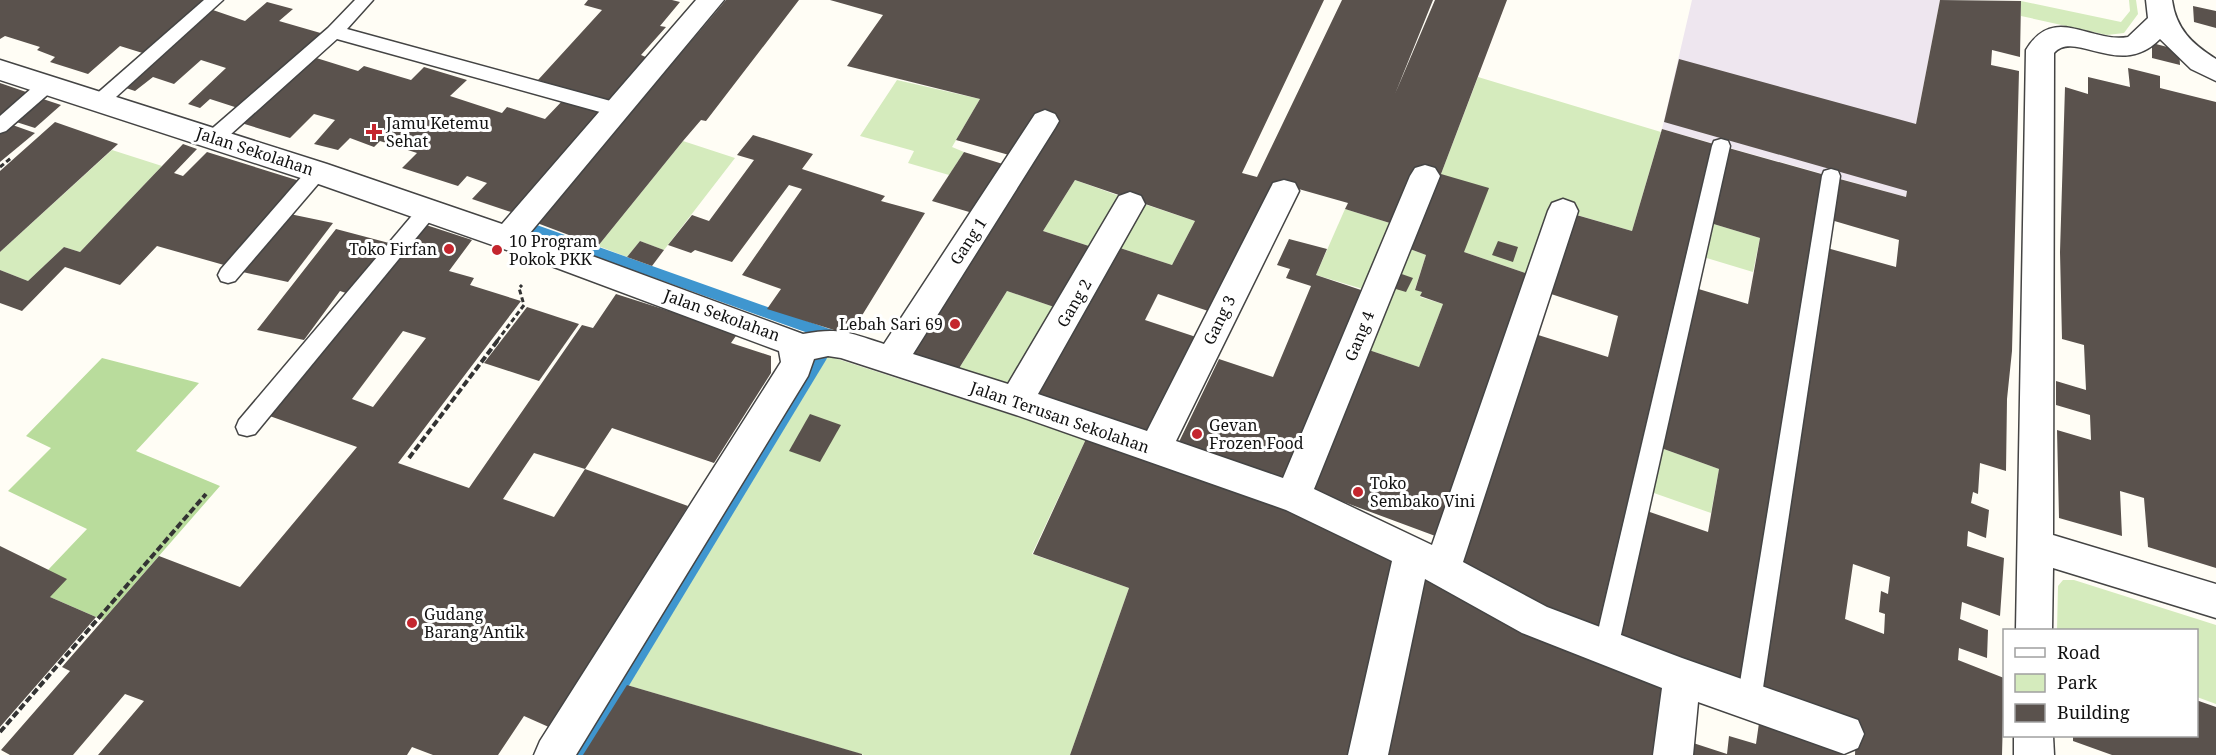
<svg xmlns="http://www.w3.org/2000/svg" width="2216" height="755" font-family="'Noto Serif',serif">
	<style>
		.industrial { fill: #eee6ef }
		.green { fill: #d5ebbd }
		.forest { fill: #b9dc9c }
		.lines { fill: none; stroke-linecap: round; stroke-linejoin: round }
		.stream { fill: #3f96cf; fill-rule: evenodd }
		.building { fill: #5a524d; fill-rule: evenodd }
		.service-casing { stroke: #444; stroke-width: 3 }
		.minor-casing { stroke: #444; stroke-width: 3 }
		.path-far1 { stroke: #333; stroke-width: 3; stroke-dasharray: 5 3; stroke-linecap: butt }
		.path { stroke: #333; stroke-width: 4; stroke-dasharray: 7 3; stroke-linecap: butt }
		.service { fill: #fff; fill-rule: evenodd }
		.minor { fill: #fff; fill-rule: evenodd }
		.poi-dot { fill: #c4262e; stroke: #fff; stroke-width: 2 }
		.labels { text-anchor: middle; stroke-width: 6; stroke-linejoin: round; paint-order: stroke }
		.poi-label { font-size: 16px; fill: #111; stroke: #fff; text-anchor: start }
		.street-label { font-size: 16px; fill: #111; stroke: #fff }
	</style>
	<rect width="100%" height="100%" fill="#fffdf5"/>
	<path class="industrial" d="M1692 0H1940L1916 124 1906 197 1662 129Z"/>
	<g class="green">
		<path d="M2129 0H2136L2138 14 2124 33 2107 35 2021 16V1L2121 22 2130 11Z"/>
		<path d="M1478 77 1661 132 1632 231 1553 208 1531 275 1464 252 1441 174Z"/>
		<path d="M897 80 980 99 952 147 964 152 949 175 908 163 914 151 860 136Z"/>
		<path d="M683 141 735 158 664 250 640 241 627 257 598 246Z"/>
		<path d="M112 150 162 166 80 252 64 247 28 281 0 270V252Z"/>
		<path d="M1075 180 1125 198 1095 248 1043 231Z"/>
		<path d="M1141 203 1195 221 1172 265 1117 247Z"/>
		<path d="M1345 209 1393 224 1366 290 1316 275Z"/>
		<path d="M1707 222 1760 238 1753 272 1700 256Z"/>
		<path d="M1410 249 1426 255 1415 289 1422 292 1420 297 1443 304 1419 367 1363 348Z"/>
		<path d="M1007 291 1060 309 1015 382 1005 386 958 370Z"/>
		<path d="M825 355 1086 439 1032 554 1129 588 1070 755H864L627 685Z"/>
		<path d="M1661 448 1719 469 1711 513 1651 492Z"/>
		<path d="M2063 580H2074L2216 625V704L2197 697 2196 630H2057L2058 586Z"/>
	</g>
	<path class="forest" d="M102 358 199 383 136 451 220 486 103 620 50 597 48 570 87 529 8 491 51 448 26 436Z"/>
	<g class="lines">
		<g class="stream">
			<path d="M534 224 838 332 840 336 838 340 833 342 529 233 527 229Z"/>
			<path d="M821 350 826 352 828 356 826 360 587 755H568L816 352Z"/>
		</g>
	</g>
	<g class="building">
		<path d="M0 0H211L149 55 120 46 88 74 50 62 55 57 37 50 40 47 5 36 0 39Z"/>
		<path d="M588 0H672L680 2 660 26 666 27 641 55 648 58 610 103 538 80 602 10 584 5Z"/>
		<path d="M726 0H799L706 121 701 120 683 141 598 246 537 223Z"/>
		<path d="M830 0H1324L1242 173 1257 177 1342 0H1433L1395 94 1435 0H1507L1441 174 1489 188 1464 252 1531 275 1438 537 1306 488 1363 348 1419 367 1443 304 1420 296 1422 292 1415 290 1426 255 1410 249 1393 224 1345 209 1348 203 1281 184 1211 312 1158 294 1145 320 1214 343 1170 440 1035 394 1117 247 1172 265 1195 221 1075 180 1043 231 1095 248 1060 309 1007 291 958 370 906 353 1057 117 1037 112 1009 155 956 140 980 99 847 66 883 15Z"/>
		<path d="M1940 0 2021 1 2020 57 1992 50 1991 65 2019 71 2012 351 2007 399 2006 471 1980 463 1978 494 1973 492 1971 503 1989 510 1986 538 1968 531 1967 546 2004 558 2000 616 1962 602 1960 619 1988 630 1987 658 1959 648 1958 660 2004 678 2002 755H1855L1856 726 1763 692 1760 685 1827 248 1896 267 1899 240 1831 220 1836 178 1906 197 1907 191 1664 122 1679 59 1916 124ZM1853 564 1890 577 1888 594 1881 591 1879 612 1885 614 1884 634 1845 619Z"/>
		<path d="M267 2 293 9 279 21 324 34 241 109 210 99 200 108 188 104 226 68 201 60 174 84 153 77 135 91 120 86 210 9 245 21Z"/>
		<path d="M2193 6 2216 11V28L2194 22Z"/>
		<path d="M2152 43 2179 50 2180 65 2152 58Z"/>
		<path d="M310 56 358 71 364 66 411 80 424 67 467 80 450 96 502 113 507 107 545 119 565 98 606 111 514 213 472 199 487 183 467 176 458 186 402 168 417 153 380 141 374 147 350 138 338 150 314 144 335 120 314 114 290 138 238 122Z"/>
		<path d="M2128 68 2160 76V88L2216 102V568L2148 547 2144 498 2120 491 2122 536 2059 518 2057 430 2091 440 2090 415 2056 405V381L2086 390 2084 345 2062 339 2060 252 2065 87 2088 94V77L2130 87Z"/>
		<path d="M0 83 32 94 0 122Z"/>
		<path d="M37 97 61 105 35 128 10 120Z"/>
		<path d="M55 122 118 144 0 252V171Z"/>
		<path d="M7 123 35 133 0 162V129Z"/>
		<path d="M1662 129 1717 145 1602 627 1595 629 1540 607 1461 565 1535 334 1608 357 1618 316 1548 293 1573 214 1632 231Z"/>
		<path d="M753 135 813 154 802 169 885 196 881 201 925 213 850 335 767 309 781 289 742 275 802 189 789 185 732 262 695 250 691 253 668 245 692 215 709 221 754 160 737 155Z"/>
		<path d="M183 144 197 149 174 173 183 176 207 152 303 182 231 267 157 246 120 285 65 267 22 311 0 303V270L28 281 64 247 80 252Z"/>
		<path d="M1725 147 1825 175 1746 681 1622 640 1618 632 1644 510 1708 532 1719 469 1661 448 1692 287 1748 304 1760 238 1707 222Z"/>
		<path d="M964 152 1006 165 976 214 932 201Z"/>
		<path d="M285 213 333 223 288 282 238 271Z"/>
		<path d="M420 223 472 240 449 271 474 278 470 285 521 301 398 463 469 488 582 325 593 328 616 294 738 333 731 343 771 356V373L714 463 612 428 585 469 688 506 551 728 524 716 498 755H433L412 747 407 755H98L144 701 125 694 73 755H10L1 750 70 671 62 667 159 556 240 587 357 447 264 414ZM403 331 426 338 373 407 352 399ZM534 453 585 469 554 517 503 499Z"/>
		<path d="M336 229 389 243 349 294 340 291 304 340 257 330Z"/>
		<path d="M1289 239 1327 249 1316 275 1361 290 1358 298 1366 301 1357 321 1350 318 1341 338 1349 341 1291 482 1178 444 1219 359 1273 377 1311 286 1286 278 1290 269 1277 265Z"/>
		<path d="M640 241 664 250 652 266 627 257Z"/>
		<path d="M1498 241 1518 247 1513 262 1492 255Z"/>
		<path d="M1396 272 1413 278 1406 292 1389 287Z"/>
		<path d="M527 307 579 324 539 381 484 363Z"/>
		<path d="M810 414 841 425 820 462 789 451Z"/>
		<path d="M1086 439 1313 515 1399 557 1354 755H1070L1129 588 1033 554Z"/>
		<path d="M0 546 67 579 50 597 96 617 0 727Z"/>
		<path d="M1422 575 1668 684 1662 755H1382Z"/>
		<path d="M627 685 862 754V755H583Z"/>
		<path d="M2196 700 2216 707V755H2112L2073 741V736H2196Z"/>
		<path d="M1760 716 1845 745V755H1685L1687 741 1727 754 1729 736 1756 744Z"/>
	</g>
	<g class="lines">
		<defs>
			<g id="service">
				<path d="M204 0H223L105 107 99 109 93 107 90 102 93 97Z"/>
				<path d="M355 0H373L347 29 618 103 624 105 627 110 624 115 618 117 337 39 221 143 214 145 207 143 205 138 207 133 328 28Z"/>
				<path d="M47 79 53 80 56 85 53 90 6 131 0 133V116L41 80Z"/>
				<path d="M1721 139 1728 141 1730 146 1618 648 1614 656 1606 660 1598 656 1594 648 1712 146 1714 141Z"/>
				<path d="M317 165 324 167 326 172 324 177 235 281 228 283 221 281 218 275 221 269 310 167Z"/>
				<path d="M1831 169 1838 171 1840 176 1761 701 1758 710 1749 713 1740 710 1737 701 1822 176 1824 171Z"/>
				<path d="M428 203 435 205 438 210 435 215 255 434 247 436 239 434 236 427 239 420 421 205Z"/>
			</g>
			<g id="minor">
				<path d="M696 0H724L530 233 803 334C840 327 850 333 884 344L1035 114 1045 110 1055 114 1059 121 1055 128 913 354 1008 384 1119 196 1130 192 1141 196 1145 204 1038 394 1147 431 1273 183 1284 180 1295 183 1299 191 1176 441 1283 478 1410 176 1415 168 1425 165 1435 168 1440 176 1314 489 1432 545 1548 211 1552 203 1563 199 1574 203 1578 211 1463 562 1547 607 1682 658 1858 720 1864 734 1858 748 1844 754 1698 702 1693 755H1653L1662 688 1522 633 1425 579 1388 755H1348L1392 561 1286 510 1016 415 841 358 828 356 814 359 808 376 576 755H534L540 741 781 362 779 351 538 261 307 180 0 80V60L327 164 502 224Z"/>
				<path d="M2146 0H2172C2176 29 2192 44 2216 59V81L2191 69 2160 39C2120 80 2075 29 2054 53L2053 535 2216 584V618L2053 568 2052 630H2016L2026 50C2054 3 2091 44 2128 37L2148 18Z"/>
				<path d="M2014 736H2053L2054 755H2014Z"/>
			</g>
		</defs>
		<use href="#service" class="service-casing"/>
		<use href="#minor" class="minor-casing"/>
		<g class="path-far1">
			<path d="M0 167 11 158"/>
			<path d="M497 341 524 305 519 288 522 285"/>
		</g>
		<g class="path">
			<path d="M409 458 498 340"/>
			<path d="M0 732 206 494"/>
		</g>
		<use href="#service" class="service"/>
		<use href="#minor" class="minor"/>
	</g>
	<g class="poi-dot">
		<path d="M371 123h6v6h6v6h-6v6h-6v-6h-6v-6h6z"/>
		<circle cx="449" cy="249" r="6"/>
		<circle cx="497" cy="250" r="6"/>
		<circle cx="955" cy="324" r="6"/>
		<circle cx="1197" cy="434" r="6"/>
		<circle cx="1358" cy="492" r="6"/>
		<circle cx="412" cy="623" r="6"/>
	</g>
	<g class="labels">
		<g class="poi-label">
			<text x="386" y="129">Jamu Ketemu<tspan x="386" dy="18">Sehat</tspan></text>
			<text x="509" y="247">10 Program<tspan x="509" dy="18">Pokok PKK</tspan></text>
			<text x="437" y="255" text-anchor="end">Toko Firfan</text>
			<text x="943" y="330" text-anchor="end">Lebah Sari 69</text>
			<text x="1209" y="431">Gevan<tspan x="1209" dy="18">Frozen Food</tspan></text>
			<text x="1370" y="489">Toko<tspan x="1370" dy="18">Sembako Vini</tspan></text>
			<text x="424" y="620">Gudang<tspan x="424" dy="18">Barang Antik</tspan></text>
		</g>
		<g class="street-label">
			<text transform="translate(255 151) rotate(18)" y="6">Jalan Sekolahan</text>
			<text transform="translate(968 241) rotate(-57)" y="6">Gang 1</text>
			<text transform="translate(1074 303) rotate(-60)" y="6">Gang 2</text>
			<text transform="translate(722 315) rotate(20)" y="6">Jalan Sekolahan</text>
			<text transform="translate(1219 320) rotate(-64)" y="6">Gang 3</text>
			<text transform="translate(1359 336) rotate(-68)" y="6">Gang 4</text>
			<text transform="translate(1060 417) rotate(19)" y="6">Jalan Terusan Sekolahan</text>
		</g>
	</g>
	<rect x="2003" y="629" width="195" height="108" fill="#ffffff" stroke="#a0a0a0" stroke-width="1.5"/>
	<rect x="2015" y="648" width="30" height="9" fill="#ffffff" stroke="#a0a0a0" stroke-width="1.5"/>
	<text x="2057" y="659" font-size="18" fill="#111111">Road</text>
	<rect x="2015" y="674" width="30" height="18" fill="#d5ebbd" stroke="#a0a0a0" stroke-width="1.5"/>
	<text x="2057" y="689" font-size="18" fill="#111111">Park</text>
	<rect x="2015" y="704" width="30" height="18" fill="#5a524d" stroke="#a0a0a0" stroke-width="1.5"/>
	<text x="2057" y="719" font-size="18" fill="#111111">Building</text>
</svg>
